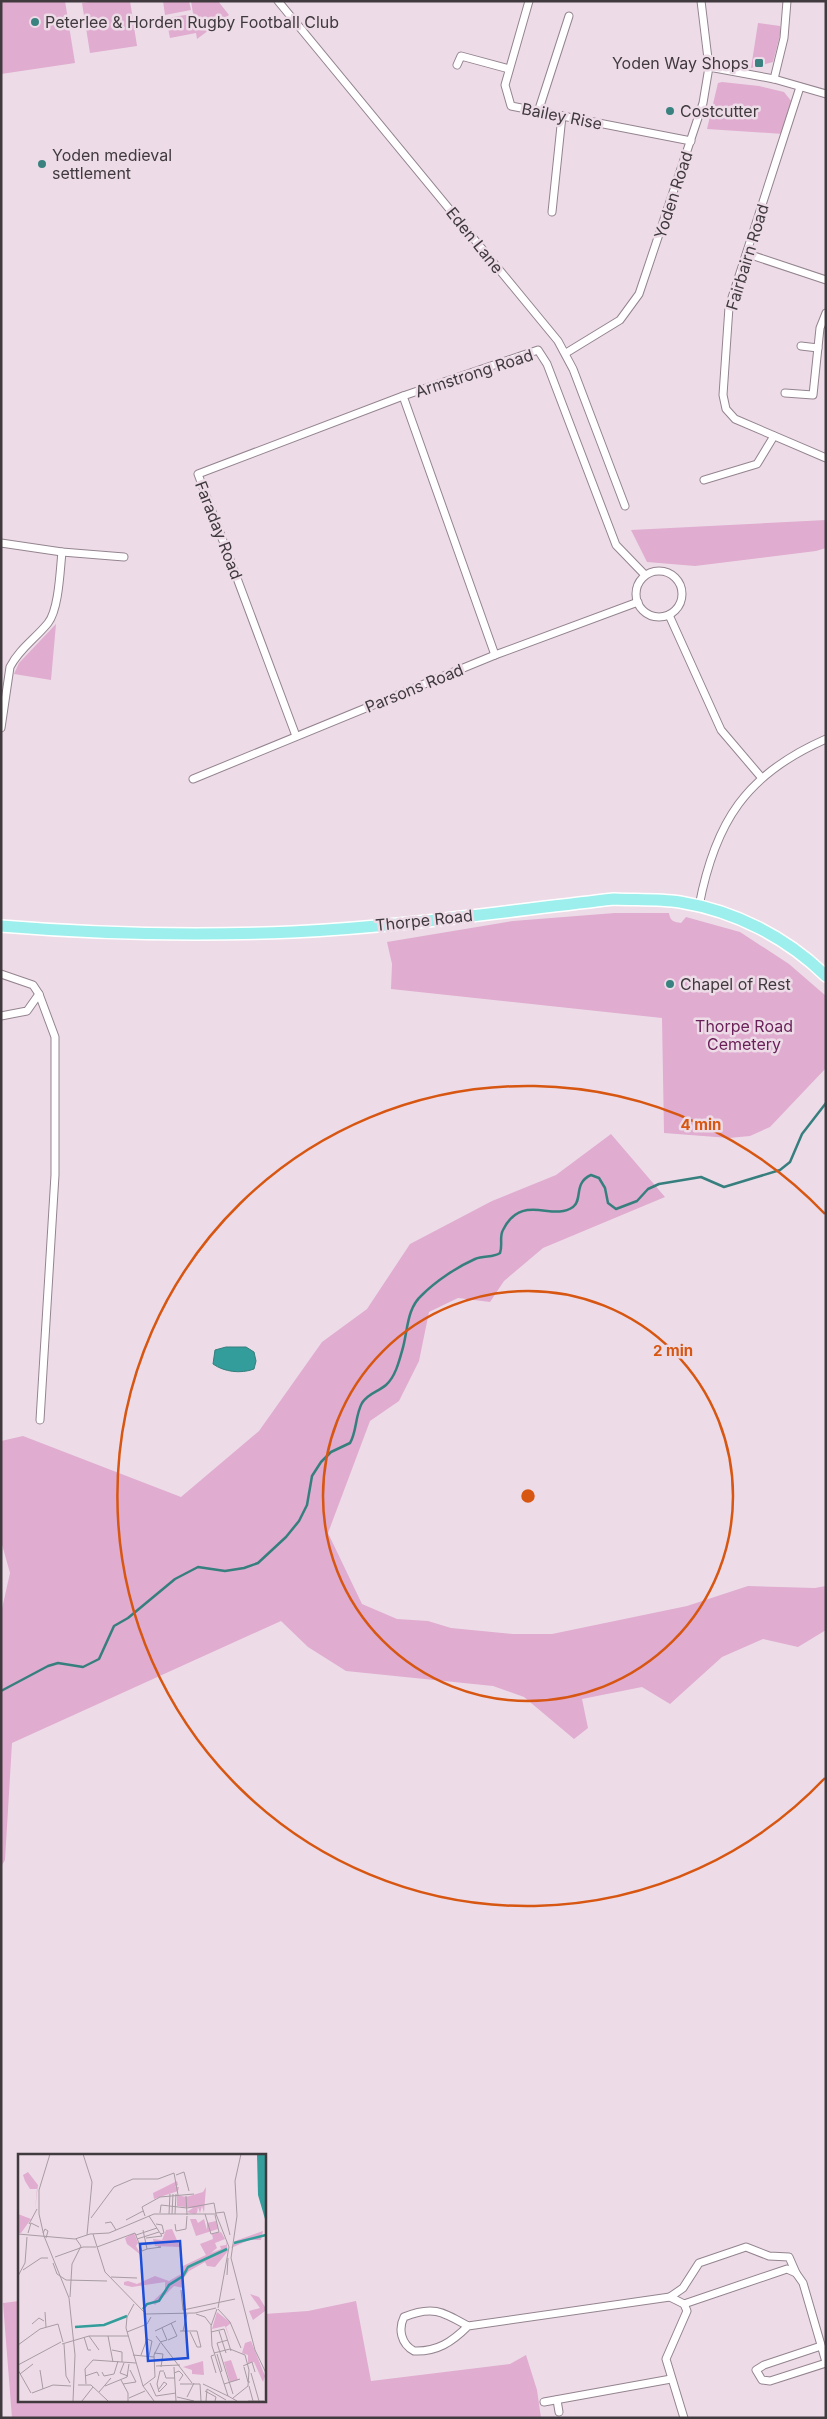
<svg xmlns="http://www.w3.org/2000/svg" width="827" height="2419" font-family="Inter,sans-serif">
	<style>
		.green { fill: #e0acd0 }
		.water { fill: #329d9a; stroke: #367f7e }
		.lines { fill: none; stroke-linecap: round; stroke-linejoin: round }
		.stream { stroke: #367f7e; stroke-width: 2.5 }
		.street-casing { stroke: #94848f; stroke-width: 9 }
		.primary-casing { stroke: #fff; stroke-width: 14 }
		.street { stroke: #fff; stroke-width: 7 }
		.primary { stroke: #9cefec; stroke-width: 11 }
		.ring { fill: none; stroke: #d75611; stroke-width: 2.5 }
		.poi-dot { fill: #3a8280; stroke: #eddce7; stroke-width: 2 }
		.labels { text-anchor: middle; stroke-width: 5; stroke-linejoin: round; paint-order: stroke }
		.poi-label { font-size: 16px; fill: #403a3e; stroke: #eddce7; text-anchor: start }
		.street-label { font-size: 16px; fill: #403a3e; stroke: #eddce7 }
		.park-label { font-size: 16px; fill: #691f58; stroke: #eddce7 }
		.inset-river { fill: none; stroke: #329d9a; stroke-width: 2.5 }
		.inset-road { fill: none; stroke: #a89ba3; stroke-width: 1 }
		.view { fill: #1d4ed8; fill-opacity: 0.15; stroke: #1d4ed8; stroke-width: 2.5 }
		.inset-edge { fill: none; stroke: #403a3e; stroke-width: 2.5 }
		.centre { fill: #d75611; stroke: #eddce7; stroke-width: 2.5 }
		.ring-label { font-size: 15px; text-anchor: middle; font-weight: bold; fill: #d75611; stroke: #eddce7; stroke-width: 5; stroke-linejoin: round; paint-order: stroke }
	</style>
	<rect width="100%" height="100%" fill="#eddce7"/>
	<g class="green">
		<path d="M1 1H65L75 63 1 74Z"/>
		<path d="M97 1H130L137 46 90 53 82 3Z"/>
		<path d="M163 1H189L191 10 165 15Z"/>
		<path d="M191 1H218L229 15 197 39 196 33 170 38 166 18 192 14 196 32Z"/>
		<path d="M758 23 780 26 781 31 773 62 751 68Z"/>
		<path d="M722 82 759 86 784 92 792 102 783 134 707 129 718 83Z"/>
		<path d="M826 520V548L816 551 695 566 647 562 631 530Z"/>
		<path d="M56 624 51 680 14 674 19 663Z"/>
		<path d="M615 913H669C670 921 674 922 681 923L686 917 740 932 789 964 826 996V1068L770 1127 750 1136 729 1138 664 1133 662 1018 391 989 392 964 387 942 513 921Z"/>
		<path d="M611 1134 665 1197 543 1248 504 1281 490 1302 458 1298 429 1312 419 1361 399 1401 370 1421 328 1533 362 1604 397 1619 428 1621 451 1628 513 1634H552L687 1606 748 1586 815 1588 826 1586V1630L798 1647 763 1639 722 1657 670 1704 642 1687 582 1699 588 1728 574 1739 524 1697 493 1686 346 1671 308 1647 281 1621 12 1743 5 1860 1 1867V1613L10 1573 1 1541V1441L23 1436 181 1497 259 1431 322 1342 367 1309 410 1244 492 1201 556 1175Z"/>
		<path d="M19 2301V2400H264V2314L308 2311 356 2301 371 2381 510 2364 526 2355 537 2390 541 2418H12L3 2303Z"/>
	</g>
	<path class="water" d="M226 1347H246L254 1352 256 1361 254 1369C241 1374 224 1372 213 1364L215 1350Z"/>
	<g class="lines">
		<path class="stream" d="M1 1691 48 1666 58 1663 83 1667 99 1659 114 1626 128 1618 175 1579 198 1567 225 1571 244 1568 258 1563 286 1537 299 1521 307 1505 312 1476 321 1462 331 1452 350 1443C357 1431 355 1416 362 1403 368 1393 378 1392 386 1385 395 1377 399 1362 402 1351 408 1332 406 1309 422 1295 436 1281 457 1267 475 1259 484 1255 493 1258 500 1253 503 1245 499 1237 503 1230 522 1192 552 1222 573 1207 583 1200 573 1183 591 1175L599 1178 605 1188 608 1203 616 1209 637 1201 648 1189 659 1184 701 1177 724 1187 780 1170 790 1162 802 1134 826 1103"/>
		<defs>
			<g id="street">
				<path d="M278 1 558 341 573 369 625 506"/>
				<path d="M529 1 505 85 511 106 691 141"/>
				<path d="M457 65 461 56 509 69"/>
				<path d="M709 67 774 79 826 94"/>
				<path d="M774 79 784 38 787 1"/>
				<path d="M800 87 729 307 723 395 726 409 735 419 826 458"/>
				<path d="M538 112 569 16"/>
				<path d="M552 212 562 116"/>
				<path d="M748 254 826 280"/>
				<path d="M801 346 818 348"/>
				<path d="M566 353 620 320 639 294 703 103 709 67 701 1"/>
				<path d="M785 393 813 395 820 328 826 313"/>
				<path d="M704 480 757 464 774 436"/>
				<path d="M1 543 62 552 124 557"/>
				<circle cx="659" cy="594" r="23"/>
				<path d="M669 615 721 730 761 777"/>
				<path d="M495 655 403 396 538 350 547 364 616 545 645 575"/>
				<path d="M1 728 10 667C19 649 36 638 48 623 59 609 60 570 62 552"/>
				<path d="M296 736 198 474 403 396"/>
				<path d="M193 779 495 655 638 602"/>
				<path d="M699 906C715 822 746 774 826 739"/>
				<path d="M1 974 33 985 39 994 55 1037V1175L40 1420"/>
				<path d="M1 1016 27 1011 39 994"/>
				<path d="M670 2297 683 2288 699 2263 746 2247 769 2256 789 2257 796 2273"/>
				<path d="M684 2304 787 2269 796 2273 803 2283 826 2362"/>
				<path d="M468 2326C452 2342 437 2352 414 2351 401 2344 398 2329 404 2317 433 2305 443 2312 468 2326L670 2297 684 2304 687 2311 666 2359 684 2418"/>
				<path d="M821 2346 764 2365 756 2370 762 2380 770 2381 826 2363"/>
				<path d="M557 2400 559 2412"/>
				<path d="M544 2402 671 2379"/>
			</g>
			<path id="primary" d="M1 926C98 934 194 936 292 932 399 927 507 911 614 899 636 900 659 899 680 902 735 911 786 937 826 976"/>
		</defs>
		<use href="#street" class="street-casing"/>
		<use href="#primary" class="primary-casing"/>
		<use href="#street" class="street"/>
		<use href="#primary" class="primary"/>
	</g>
	<g class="ring">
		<circle cx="528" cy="1496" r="205"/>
		<path d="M825 1778A410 410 0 1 1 825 1214"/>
	</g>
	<g class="poi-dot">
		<circle cx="35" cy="22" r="5"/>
		<rect x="754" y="58" width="10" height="10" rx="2.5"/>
		<circle cx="670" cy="111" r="5"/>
		<circle cx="42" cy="164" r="5"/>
		<circle cx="670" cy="984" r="5"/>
	</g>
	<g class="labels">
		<g class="poi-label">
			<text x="45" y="28">Peterlee &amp; Horden Rugby Football Club</text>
			<text x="749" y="69" text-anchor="end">Yoden Way Shops</text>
			<text x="680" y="117">Costcutter</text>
			<text x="52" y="161">Yoden medieval<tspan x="52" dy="18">settlement</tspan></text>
			<text x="680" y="990">Chapel of Rest</text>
		</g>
		<g class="street-label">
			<text transform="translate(562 116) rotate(11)" y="6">Bailey Rise</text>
			<text transform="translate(673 195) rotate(-72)" y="6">Yoden Road</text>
			<text transform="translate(475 240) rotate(51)" y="6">Eden Lane</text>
			<text transform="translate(747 257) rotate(-73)" y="6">Fairbairn Road</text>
			<text transform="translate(474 373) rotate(-18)" y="6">Armstrong Road</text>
			<text transform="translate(219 530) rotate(69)" y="6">Faraday Road</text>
			<text transform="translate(414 688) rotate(-22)" y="6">Parsons Road</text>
			<text transform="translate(424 920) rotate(-6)" y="6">Thorpe Road</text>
		</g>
		<g class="park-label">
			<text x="744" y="1032">Thorpe Road<tspan x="744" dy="18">Cemetery</tspan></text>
		</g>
	</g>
	<g transform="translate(18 2154)">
		<rect width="248" height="248" fill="#eddce7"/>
		<path d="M10 18 20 31 17 56 19 35H12L7 27 5 21ZM159 27 160 31 157 33H161L160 37 136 45 135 39ZM188 33 186 59 184 52 182 59 180 53 179 59 176 60 169 58 175 54 159 52V41L168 43 185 38ZM0 60 13 65 3 79H0ZM172 65H178L180 69 186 65 189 76V69L198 67 200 75 178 82ZM154 75 162 93 137 92 135 85 144 86 148 76ZM245 77 243 86H231L213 94 217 87ZM203 78 207 85 197 89 199 94 193 99 203 95 202 92 208 91V87L210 97 197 113 189 112 187 108 171 117 165 125 166 134 156 132 137 151 134 148 147 136V128L114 133 106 131V128L110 127 119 130 137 122 151 127 156 124 163 120 165 112 188 101 182 90 195 85 194 80ZM116 79 120 89 118 92 123 101 109 90 107 84ZM232 140 241 143 247 153V157L235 166 231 157 242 154ZM199 158 213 169 208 173 214 191 207 172 194 175ZM233 187 247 222 245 228 236 208 230 209V201L224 199 227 189ZM213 206 220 226 212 228 206 208ZM185 207 186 221 174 220V216L165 213Z" fill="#e0acd0"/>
		<path d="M239 0H247V65L240 41Z" fill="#329d9a"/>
		<path class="inset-river" d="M216 89 248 81M125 155 129 150 141 147 151 131 165 122 170 113 209 95M57 173 86 171 109 162"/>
		<path class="inset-road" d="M32 0 21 36V60L26 82 51 144 57 201 55 247M65 0 74 28 69 81M223 0 217 27 219 62 213 104 237 196 248 219M158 21 166 18 171 37M168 42 169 61M142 59 143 51 169 54 196 49 198 60M198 59 206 58 212 81M151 60 152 40M154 60 155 40M157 60 158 40M187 60 193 80 201 78 197 61M127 62 124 53 142 43 176 40M73 64 96 33 115 25H140L156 19 160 41M108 66 125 57M87 69 93 68 98 76M11 70 19 55M138 70 144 71 146 79 143 80M157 70 158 77 168 75 169 62M125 76 129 95 143 93H140M10 79 13 69 21 73M25 79 27 75 30 77 28 84M0 80 57 85 72 80 91 79 136 60H198L211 93 200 154M75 80 87 118 128 160 177 159 198 154M118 81 139 74M128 84 144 82 131 62M119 85 141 78M79 93 117 79 124 97 129 95M37 103 65 93H78M35 109 39 120 48 126 89 127M5 116 23 104H30M209 121 210 104M0 122 7 109 9 83M93 123 119 124M163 136 165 156M52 143 54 110 63 92 58 85M116 150 109 163 108 174 125 232 136 247M199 155 193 172 194 192 210 242 219 247M200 155 212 168 223 194M165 156 217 145M27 158 28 173M178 160 187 163 193 171M14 170 21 164 26 167M137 177 158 167M162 177H179L183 193M165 177 169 160M201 177 208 199M109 178 129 170 133 163M172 178 179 193H183M193 178 206 175 213 197M71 182 81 196M90 182 95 208M138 182 174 229M66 183 70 196H73M150 186 159 182 153 169M210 186 199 189 215 240M142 188 149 186 144 174M44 190 71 182H110M46 190 48 222 52 229M0 191 22 175 40 170 45 188M94 196 104 198V208M136 199 145 200 143 213M196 199 212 195 227 201 231 216 230 232 215 244M199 200 204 217 202 218M115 201 136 203M123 201 129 185 134 187 131 202M196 201 193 202 198 219M106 209 102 219 110 222M0 211 43 188M138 212 162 211M225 212 234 208 237 218M156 213 158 247M226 213 230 228H232M0 216 13 239M22 216 25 235M84 218 86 222 96 220 100 207M146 218 148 224H157M156 219 161 217 165 221 161 227M233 219 241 247M2 220 15 210M67 222 79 218 81 222M103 226 110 239V247M132 229 138 242 158 239M68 230 67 215 75 206 118 209M105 230 118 228 112 216M162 230H182M182 230 183 247M185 230 210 242M206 230 222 225M60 231H73L90 247M87 232 109 223 111 210M125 232 137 223 136 201 142 189M231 232 235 247M141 235 146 228 149 230 141 238 139 230 142 217H146M187 237 198 243 197 247M81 238 93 224 91 226M14 239 35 231 53 232M159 243 176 247M169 243 176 229M111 244 127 237M64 247 75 233M188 247 189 235 208 246M230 247H246"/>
		<path class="view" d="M162 87 170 204 130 207 122 90Z"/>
		<rect width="248" height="248" class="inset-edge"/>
	</g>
	<circle cx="528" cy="1496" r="8" class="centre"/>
	<g class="ring-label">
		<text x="701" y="1130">4 min</text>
		<text x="673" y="1356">2 min</text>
	</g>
	<rect width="827" height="2419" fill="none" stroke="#403a3e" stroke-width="5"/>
</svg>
